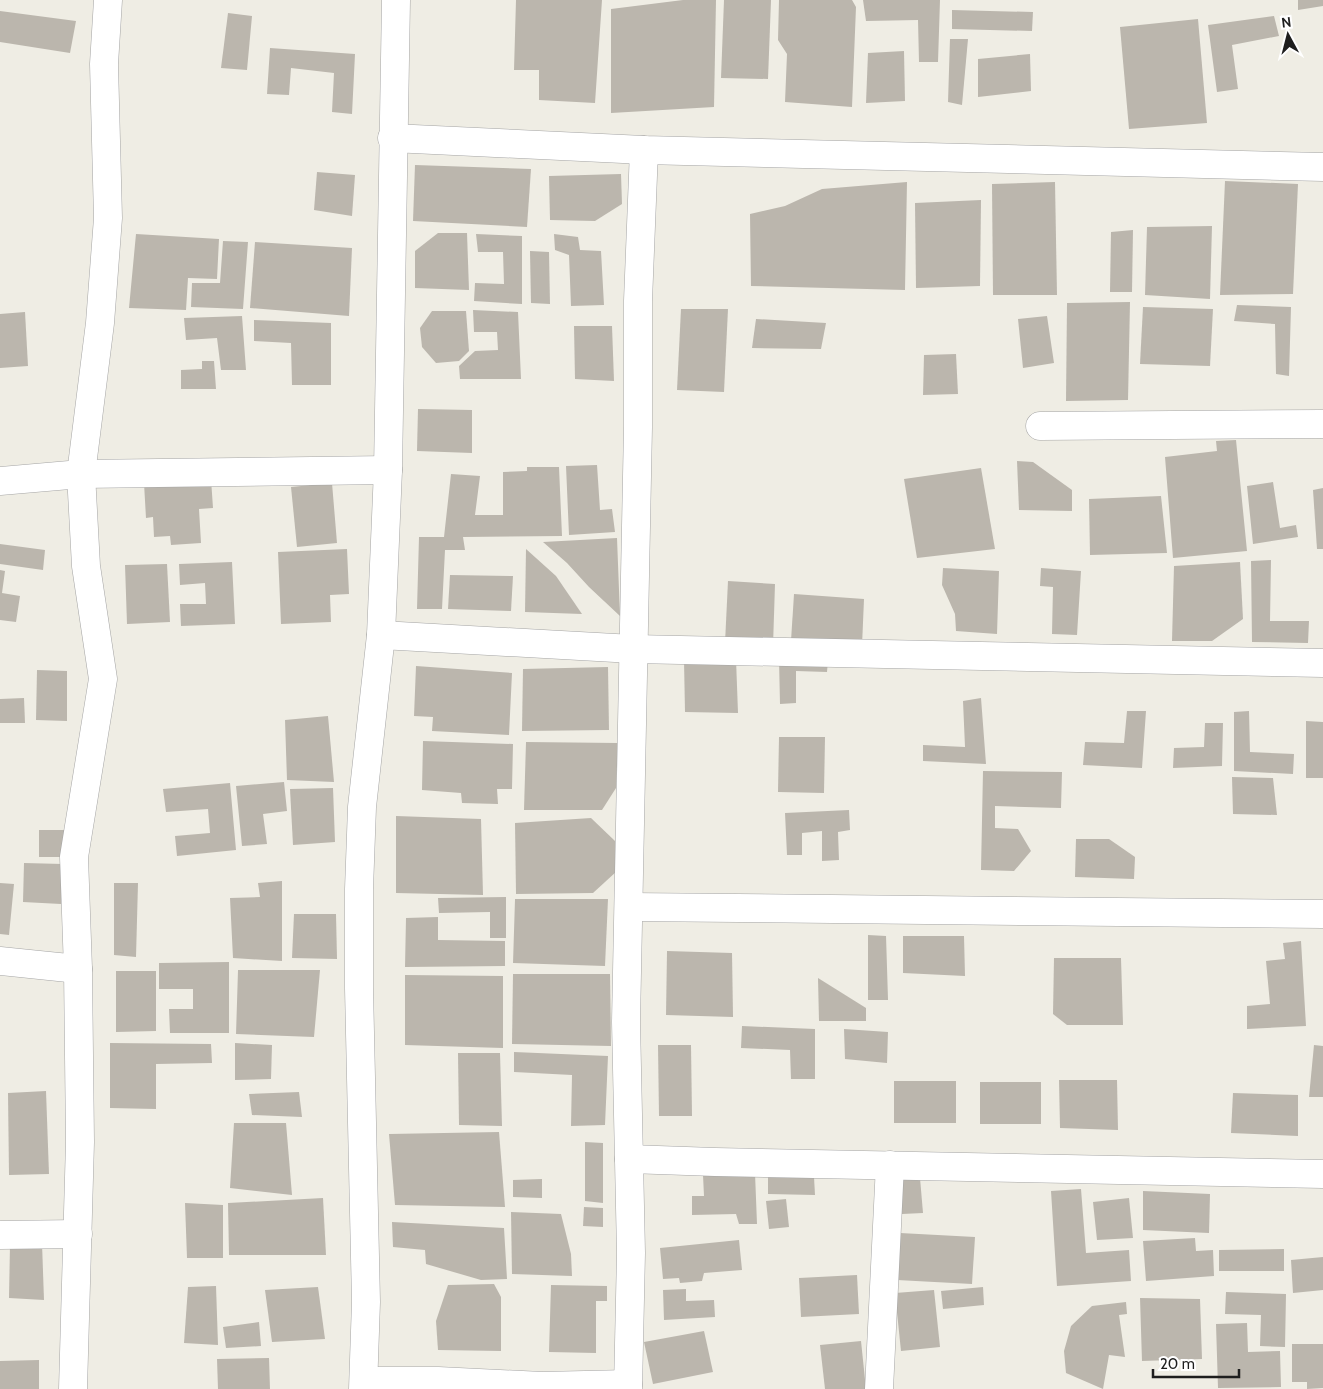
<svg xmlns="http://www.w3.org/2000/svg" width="1323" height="1389" font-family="Cabin,sans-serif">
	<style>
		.building { fill: #bbb6ad }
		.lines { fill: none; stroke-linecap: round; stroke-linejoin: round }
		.minor-casing { stroke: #a5a5a5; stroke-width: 29 }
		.minor { stroke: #fff; stroke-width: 28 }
	</style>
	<rect width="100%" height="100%" fill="#efede4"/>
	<g class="building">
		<path d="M516 0H602L595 103 539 100V70H514Z"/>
		<path d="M683 0H716L714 107 611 113V9Z"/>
		<path d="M724 0H771L768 79 721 78Z"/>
		<path d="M779 0H852L856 7 852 107 785 102 787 54 778 40Z"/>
		<path d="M863 0H940L938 62H919L918 20 866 21Z"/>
		<path d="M1298 0H1323V6L1298 10Z"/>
		<path d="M952 10 1033 12 1032 31 952 29Z"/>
		<path d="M0 11 76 21 70 53 0 42Z"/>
		<path d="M228 13 252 16 247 70 221 68Z"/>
		<path d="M1274 16 1279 36 1232 45 1238 89 1217 92 1208 25Z"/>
		<path d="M1198 19 1207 123 1129 129 1120 27Z"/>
		<path d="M950 39H968L962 105 948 102Z"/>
		<path d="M270 48 355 54 352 114 332 112 334 73 291 68 289 95 267 94Z"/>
		<path d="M904 51 905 101 866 103 868 53Z"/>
		<path d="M1030 54 1031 91 978 97V59Z"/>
		<path d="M415 165 531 169 527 227 413 221Z"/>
		<path d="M317 172 355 175 352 216 314 210Z"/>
		<path d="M621 174 622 204 595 221 550 220 549 176Z"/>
		<path d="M1225 181 1298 184 1293 294 1220 295Z"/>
		<path d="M907 182 905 290 751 286 750 214 785 206 822 189Z"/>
		<path d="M1055 182 1057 295H993L992 184Z"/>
		<path d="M981 200 980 286 916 288 915 203Z"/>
		<path d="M1212 226 1210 299 1145 295 1147 227Z"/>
		<path d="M1133 230 1132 292H1110L1111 232Z"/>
		<path d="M438 233H467L469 290 415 288V251Z"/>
		<path d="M136 234 219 239 217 279 188 278 186 310 129 308Z"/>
		<path d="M476 234 522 236V304L474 301 475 283 504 284 503 252H478Z"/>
		<path d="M554 234 578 237 580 250 601 251 604 305 571 306 569 255 555 250Z"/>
		<path d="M223 241 248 242 243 309 191 307 192 283H220Z"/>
		<path d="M255 242 352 248 349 316 250 308Z"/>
		<path d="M530 251 549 252 550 304 531 303Z"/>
		<path d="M1130 302 1128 400 1066 401 1067 303Z"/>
		<path d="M1237 305 1291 307 1289 376 1276 374 1275 324 1234 321Z"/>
		<path d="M1143 307 1213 309 1210 366 1140 364Z"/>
		<path d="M681 309H728L724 392 677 390Z"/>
		<path d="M473 310 518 312 521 379H460L459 366 475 351 498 350 497 332H474Z"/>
		<path d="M432 311H466L469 351 459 361 436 363 422 347 420 328Z"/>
		<path d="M25 312 28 366 0 368V314Z"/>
		<path d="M242 316 246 370H221L217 338 186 340 184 318Z"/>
		<path d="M1047 316 1054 363 1023 368 1018 319Z"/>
		<path d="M756 319 826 323 821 349 752 348Z"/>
		<path d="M254 320 331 323V385H292L291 343 254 341Z"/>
		<path d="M574 326H612L614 381 575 379Z"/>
		<path d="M956 354 958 394 923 395 924 355Z"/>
		<path d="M202 361H214L216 389H181V370L202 369Z"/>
		<path d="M418 409 472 410V453L417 451Z"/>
		<path d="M1236 440 1247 551 1173 558 1165 457 1217 451 1216 441Z"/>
		<path d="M1017 461 1033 462 1072 490V511L1019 510Z"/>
		<path d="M597 465 600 510 612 509 615 532 569 535 566 466Z"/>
		<path d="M527 467H559L562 536 463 537 465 550H445L442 609H417L419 537H444L451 474 480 476 475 515H503V472L527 471Z"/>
		<path d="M981 468 995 549 917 558 904 479Z"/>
		<path d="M211 479 213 508 199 509 201 543 171 545 170 536 154 537 153 517 146 518 144 483Z"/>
		<path d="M1273 482 1280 528 1296 525 1298 537 1253 544 1247 486Z"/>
		<path d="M332 483 337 543 297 547 291 487Z"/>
		<path d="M1323 488V549H1317L1313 490Z"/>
		<path d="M1161 496 1167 553 1090 555 1089 499Z"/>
		<path d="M617 538 620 616 589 587 567 563 543 542Z"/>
		<path d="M0 544 45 550 43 570 0 564Z"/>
		<path d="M347 549 349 594 330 595 331 622 281 624 278 552Z"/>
		<path d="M526 549 556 576 582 614 525 612Z"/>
		<path d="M1271 560 1270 621H1309L1308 643 1252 642 1251 561Z"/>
		<path d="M232 562 235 624 181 626 180 604H206L205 583 180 585 179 564Z"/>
		<path d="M1240 562 1243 619 1212 641H1172L1174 566Z"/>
		<path d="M167 564 170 622 127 624 125 565Z"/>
		<path d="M943 568 999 571 997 634 956 631 955 614 942 585Z"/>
		<path d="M1041 568 1081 571 1077 635 1052 634 1053 587 1040 586Z"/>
		<path d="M0 570 5 571 2 593 20 596 16 622 0 620Z"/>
		<path d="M450 575 513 576 511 611 448 609Z"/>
		<path d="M728 581 775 584 773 646 725 643Z"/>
		<path d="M794 594 864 599 862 646 791 641Z"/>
		<path d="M736 659 738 713 685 712 684 660Z"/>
		<path d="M779 659 828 660 827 672 796 671V703L780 704Z"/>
		<path d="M416 666 512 673 509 735 432 731 433 717 414 716Z"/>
		<path d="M608 667 609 730 522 731 523 669Z"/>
		<path d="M37 670 67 671V721L36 720Z"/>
		<path d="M24 698 25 723H0V699Z"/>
		<path d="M981 698 986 764 923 761V745L965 747 963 701Z"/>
		<path d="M1127 711H1146L1142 768 1083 765 1085 742 1124 743Z"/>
		<path d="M1249 711 1250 752 1294 754 1293 774 1234 771V712Z"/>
		<path d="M328 716 334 782 287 780 285 720Z"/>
		<path d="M1306 721 1323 722V778H1306Z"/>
		<path d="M1205 723H1223L1222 766 1173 768 1174 748 1204 747Z"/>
		<path d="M779 737H825L824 793 778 792Z"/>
		<path d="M423 741 513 744 512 789H497L498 804 462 803 461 793 422 790Z"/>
		<path d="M526 742 618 743 616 788 602 810H524Z"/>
		<path d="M983 771 1062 772 1061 808 995 806V828L1018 829 1031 851 1014 871 981 870Z"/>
		<path d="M1232 777 1273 778 1277 815 1233 814Z"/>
		<path d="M284 782 287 811 263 814 267 844 242 846 236 786Z"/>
		<path d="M230 783 236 850 177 856 175 836 210 833 208 809 166 812 163 789Z"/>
		<path d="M333 788 335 842 293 845 290 789Z"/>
		<path d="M849 810 850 830 838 832 839 860 822 861V831L802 833V855H787L785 813Z"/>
		<path d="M396 816 481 819 483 895 396 893Z"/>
		<path d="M591 818 615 841 617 871 593 893 516 894 515 823Z"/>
		<rect x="39" y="830" width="26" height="27"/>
		<path d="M1076 839H1109L1135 857 1134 879 1075 877Z"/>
		<path d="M24 863 63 864 61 904 23 902Z"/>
		<path d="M282 881V961L233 958 230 898 260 897 258 883Z"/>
		<path d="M0 883 14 884 9 935 0 934Z"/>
		<path d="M114 883H138L136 957 114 955Z"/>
		<path d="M506 897V938H490V912L439 913 438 898Z"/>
		<path d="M515 899H608L605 966 513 963Z"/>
		<path d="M294 914H336L337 959 292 958Z"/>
		<path d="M438 917V940L505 941V966L405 967 406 918Z"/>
		<path d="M868 935 886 936 888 1000H868Z"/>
		<path d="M903 936H964L965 976 903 973Z"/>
		<path d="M1301 941 1306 1026 1247 1029V1006L1270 1004 1266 961 1285 959 1283 943Z"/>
		<path d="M667 951 732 953 733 1017 666 1015Z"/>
		<path d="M1054 958H1121L1123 1025H1067L1053 1014Z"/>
		<path d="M229 962V1033H170L169 1009H193V989H159V963Z"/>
		<path d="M238 970H320L314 1037 236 1034Z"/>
		<path d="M116 971H156V1031L116 1032Z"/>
		<path d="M513 974H610L611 1046 512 1044Z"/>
		<path d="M405 975 503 976V1048L405 1045Z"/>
		<path d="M818 978 866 1008V1021H819Z"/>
		<path d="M742 1026 815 1029V1079H791L790 1050 741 1048Z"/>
		<path d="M844 1029 888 1032 887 1063 845 1059Z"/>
		<path d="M110 1043 211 1044 212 1063 156 1064V1109L110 1108Z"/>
		<path d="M235 1043 272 1045 271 1079 235 1080Z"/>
		<path d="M658 1045H691L692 1116H659Z"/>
		<path d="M1314 1045 1323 1046V1097H1309Z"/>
		<path d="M514 1052 608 1056 605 1125 571 1126 572 1075 514 1072Z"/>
		<path d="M458 1053H500L502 1126 459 1125Z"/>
		<path d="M1059 1080H1117L1118 1130 1060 1128Z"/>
		<rect x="894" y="1081" width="62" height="42"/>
		<rect x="980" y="1082" width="61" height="42"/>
		<path d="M46 1091 49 1174 9 1175 8 1093Z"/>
		<path d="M299 1092 302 1117 252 1115 249 1094Z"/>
		<path d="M1233 1093 1298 1095V1136L1231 1133Z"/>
		<path d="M234 1123H286L292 1195 230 1188Z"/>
		<path d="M499 1132 505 1207 395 1205 389 1134Z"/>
		<path d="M585 1142 603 1143V1203L585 1201Z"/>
		<path d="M755 1173 757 1224H739L736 1214 692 1215V1196H704L703 1175Z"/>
		<path d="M768 1177H814L815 1195 768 1194Z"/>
		<path d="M920 1178 923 1213 902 1214 900 1179Z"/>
		<path d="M542 1179V1198L513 1197V1180Z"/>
		<path d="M1081 1189 1086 1253 1129 1250 1131 1281 1057 1286 1051 1191Z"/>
		<path d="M1143 1191 1210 1194 1209 1233 1143 1230Z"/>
		<path d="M323 1198 326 1255H229L228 1203Z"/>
		<path d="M1129 1198 1133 1238 1097 1240 1093 1202Z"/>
		<path d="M786 1199 789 1227 769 1229 766 1201Z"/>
		<path d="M185 1203 223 1205V1258H187Z"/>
		<path d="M584 1207 603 1208V1227L583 1226Z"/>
		<path d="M511 1212 561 1214 571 1254 572 1276 512 1274Z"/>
		<path d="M392 1222 504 1228 507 1279 481 1280 426 1264 425 1250 393 1247Z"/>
		<path d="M900 1233 975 1237 972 1284 897 1280Z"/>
		<path d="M1195 1238 1196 1251 1213 1250 1214 1276 1146 1281 1143 1241Z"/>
		<path d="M739 1240 742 1270 704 1273 702 1281 680 1283 679 1278 663 1279 660 1248Z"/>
		<path d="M42 1243 44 1300 9 1298 10 1245Z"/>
		<path d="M1284 1249V1271H1219V1250Z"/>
		<path d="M1323 1257V1290L1293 1293 1291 1260Z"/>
		<path d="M857 1275 859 1314 801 1317 799 1278Z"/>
		<path d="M494 1284 501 1297V1351L438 1350 436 1321 448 1285Z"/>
		<path d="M551 1285 607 1286V1301H596V1353L549 1352Z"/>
		<path d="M216 1286 218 1345 184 1343 188 1287Z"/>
		<path d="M318 1287 325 1339 272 1342 265 1290Z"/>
		<path d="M983 1287 984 1305 943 1309 941 1291Z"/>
		<path d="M686 1289V1301L714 1300 715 1317 664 1320 663 1290Z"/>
		<path d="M934 1290 940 1347 901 1351 895 1293Z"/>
		<path d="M1226 1292 1286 1294 1285 1347 1260 1346 1261 1315 1225 1314Z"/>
		<path d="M1140 1298 1200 1299 1202 1359 1142 1361Z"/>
		<path d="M1126 1302 1127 1314 1119 1315 1125 1357 1109 1355 1103 1389 1066 1373 1064 1351 1071 1326 1092 1306Z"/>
		<path d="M259 1322 261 1346 226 1348 223 1327Z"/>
		<path d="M1247 1323 1248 1352 1280 1351 1281 1387 1218 1388 1216 1324Z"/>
		<path d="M704 1331 713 1372 653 1384 644 1342Z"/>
		<path d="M861 1341 866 1389H825L820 1345Z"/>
		<path d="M1292 1344H1323V1388L1307 1389V1382H1292Z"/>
		<path d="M269 1358 270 1389H218L217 1359Z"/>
		<path d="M39 1360V1389H0V1361Z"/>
	</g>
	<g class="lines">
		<defs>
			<g id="minor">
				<path d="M392 138 644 150 1323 167"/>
				<path d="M1040 426 1323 424"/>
				<path d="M0 481 81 474 388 470"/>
				<path d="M381 635 633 649 1323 663"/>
				<path d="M629 907 1323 914"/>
				<path d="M0 961 78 969"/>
				<path d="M629 1159 715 1162 1323 1174"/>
				<path d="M0 1235 78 1234"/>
				<path d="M364 1381H438L542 1386 628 1384"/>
				<path d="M73 1389 80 1142 78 969 74 857 103 679 86 566 81 474 100 323 108 218 104 64 108 0"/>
				<path d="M363 1389 366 1302 359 988V889L362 807 381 635 388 470 396 0"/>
				<path d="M628 1389 631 1253 626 1022 638 427V301L644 150"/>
				<path d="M879 1389 890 1165"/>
			</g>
		</defs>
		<use href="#minor" class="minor-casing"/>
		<use href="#minor" class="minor"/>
	</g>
	<g transform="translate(1288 35) rotate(353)" stroke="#ffffff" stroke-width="4" paint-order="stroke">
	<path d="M0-4L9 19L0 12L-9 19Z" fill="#1e1e1e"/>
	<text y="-8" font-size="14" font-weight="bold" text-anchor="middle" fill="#1e1e1e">N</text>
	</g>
	<path d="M1153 1369v8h86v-8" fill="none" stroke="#1e1e1e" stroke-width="2.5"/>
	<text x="1160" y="1369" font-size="15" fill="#1e1e1e" stroke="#ffffff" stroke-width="4" paint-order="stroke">20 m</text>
</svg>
